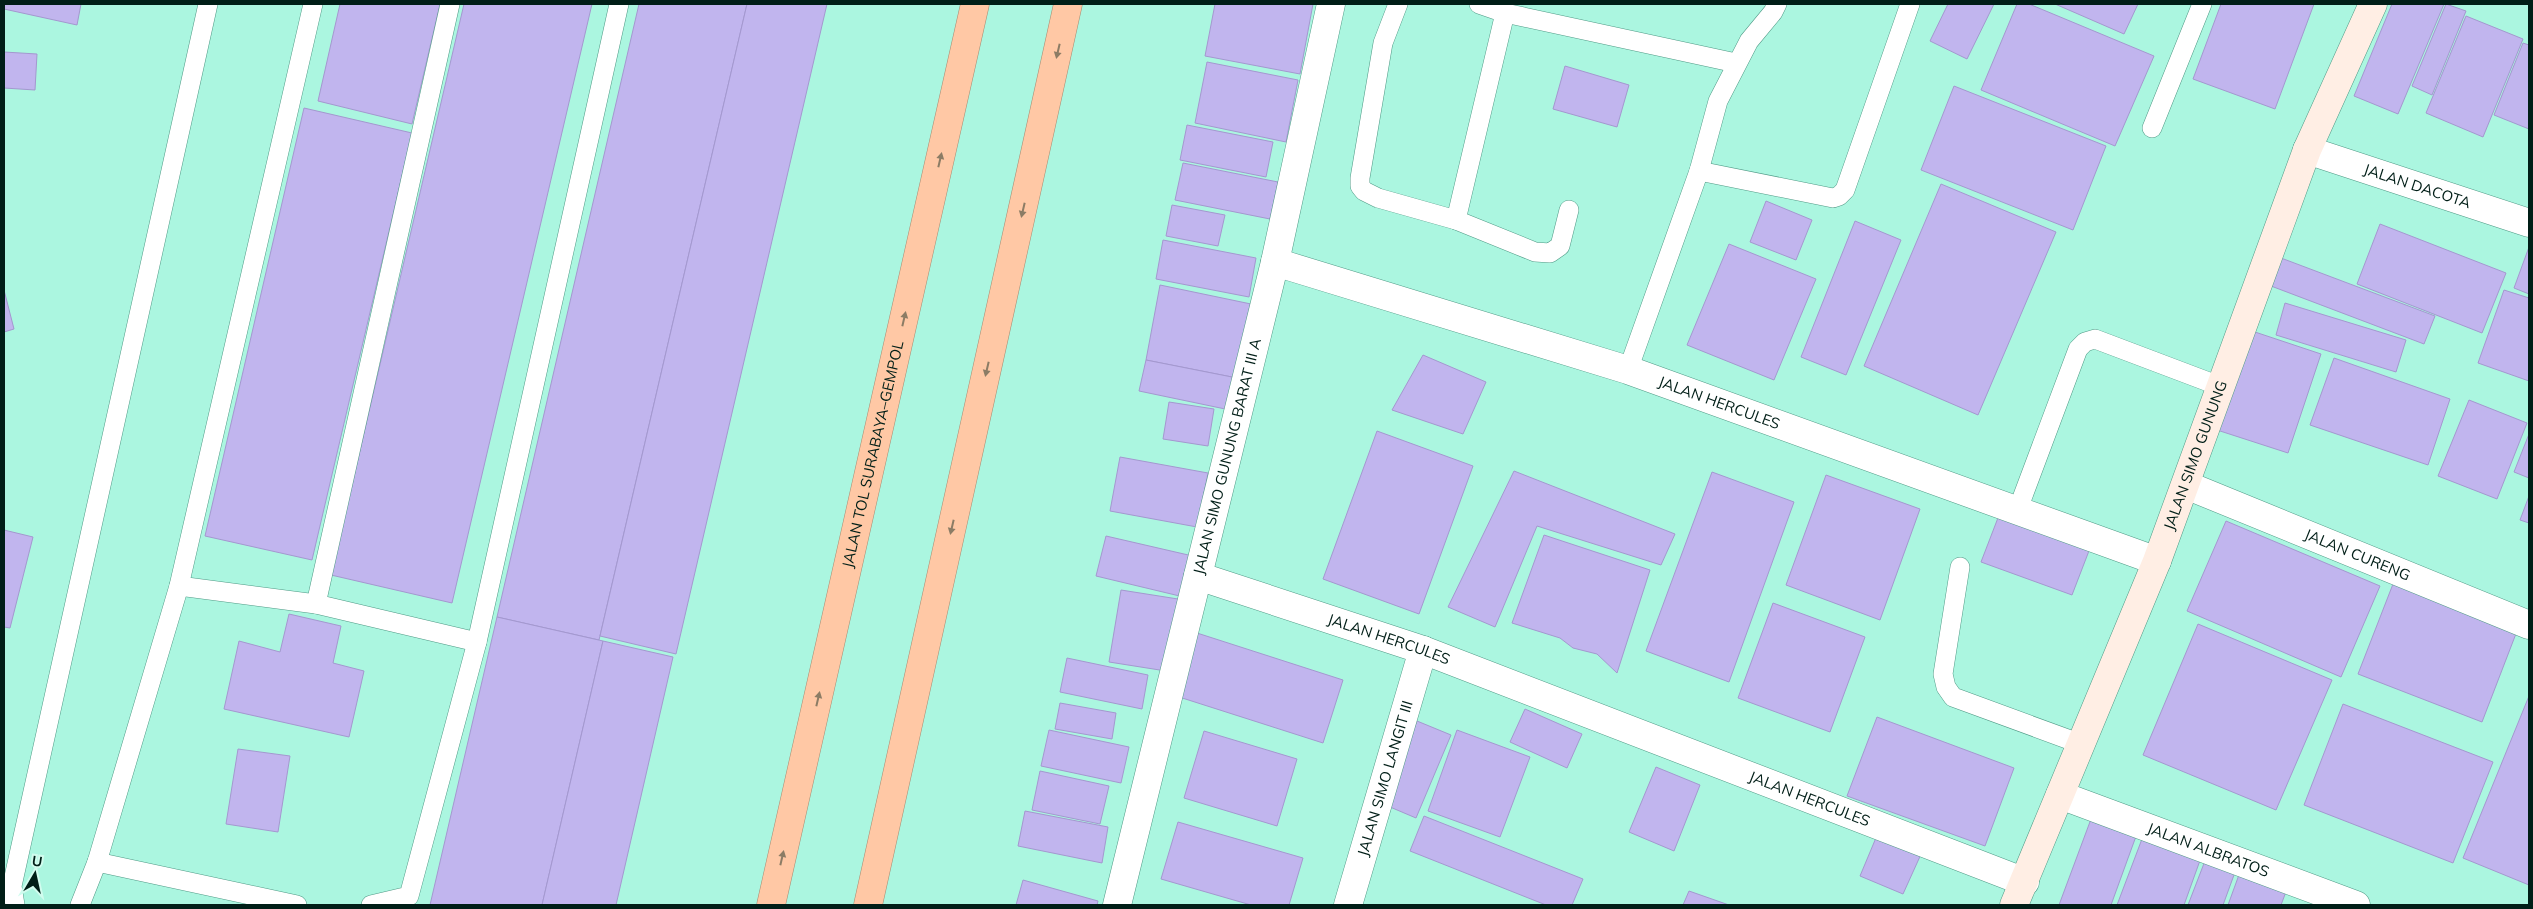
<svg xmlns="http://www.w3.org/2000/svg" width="2533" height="909" font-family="Mulish,sans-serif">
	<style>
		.building { fill: #c1b5ee; stroke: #a498cf }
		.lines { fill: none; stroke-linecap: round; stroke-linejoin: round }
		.lane-casing { stroke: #509a86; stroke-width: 20 }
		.street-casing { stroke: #509a86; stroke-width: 29 }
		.secondary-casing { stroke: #509a86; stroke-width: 29 }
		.highway-casing { stroke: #a68c73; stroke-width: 29 }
		.lane { stroke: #fff; stroke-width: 19 }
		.street { stroke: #fff; stroke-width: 28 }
		.secondary { stroke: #ffeee4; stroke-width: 28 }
		.highway { stroke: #ffc8a5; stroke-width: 28 }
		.oneway { fill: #8c7c65 }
		.labels { text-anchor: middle; stroke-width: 4; stroke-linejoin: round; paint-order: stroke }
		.street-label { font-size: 15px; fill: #001e17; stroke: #d1fcee }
	</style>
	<rect width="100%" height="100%" fill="#abf6e0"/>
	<g class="building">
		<path d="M4 4H81L77 25 4 9Z"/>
		<path d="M340 4H440L412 124 318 101Z"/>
		<path d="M464 4H592L452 603 331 575Z"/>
		<path d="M639 4H747L599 640 497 617Z"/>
		<path d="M747 4H827L676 654 600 636Z"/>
		<path d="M1215 4H1313L1300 74 1205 56Z"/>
		<path d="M1948 4H1994L1967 59 1930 41Z"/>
		<path d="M2017 4H2029L2154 56 2115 146 1981 90Z"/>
		<path d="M2055 4H2138L2124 34Z"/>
		<path d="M2221 4H2314L2275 109 2193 79Z"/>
		<path d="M2392 4H2444L2398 114 2354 96Z"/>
		<path d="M2446 4 2466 11 2432 95 2412 86Z"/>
		<path d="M2466 16 2523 39 2483 137 2426 113Z"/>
		<path d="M2523 43 2529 45V129L2494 115Z"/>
		<path d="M4 52 37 54 35 90 4 88Z"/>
		<path d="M1207 62 1298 80 1286 142 1195 123Z"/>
		<path d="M1565 66 1629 85 1617 127 1553 109Z"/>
		<path d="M1954 86 2106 146 2073 230 1921 170Z"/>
		<path d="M304 108 412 133 312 560 205 536Z"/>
		<path d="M1187 125 1273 142 1266 177 1180 160Z"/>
		<path d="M1183 163 1278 182 1270 219 1175 200Z"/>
		<path d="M1941 184 2056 232 1978 415 1864 366Z"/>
		<path d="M1766 201 1812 220 1796 260 1750 242Z"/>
		<path d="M1172 205 1225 215 1218 246 1166 236Z"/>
		<path d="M1855 221 1901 240 1846 375 1801 357Z"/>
		<path d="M2380 224 2506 273 2482 333 2357 284Z"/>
		<path d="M1163 240 1256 258 1249 297 1156 279Z"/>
		<path d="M1729 244 1816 279 1774 380 1687 345Z"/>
		<path d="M2529 247V294L2514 288Z"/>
		<path d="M2281 258 2435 316 2424 344 2271 286Z"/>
		<path d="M1160 285 1251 304 1237 378 1146 360Z"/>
		<path d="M4 290 14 329 4 332Z"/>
		<path d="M2504 290 2529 298V381L2478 363Z"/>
		<path d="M2285 303 2406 340 2396 372 2276 335Z"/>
		<path d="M2249 330 2321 354 2288 453 2217 430Z"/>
		<path d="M1423 355 1486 382 1463 434 1392 410Z"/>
		<path d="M2334 358 2450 399 2428 465 2310 425Z"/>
		<path d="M1146 360 1237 378 1230 410 1139 391Z"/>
		<path d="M2469 400 2527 423 2497 499 2438 476Z"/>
		<path d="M1169 402 1214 409 1208 446 1163 439Z"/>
		<path d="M1377 431 1473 466 1419 614 1323 579Z"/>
		<path d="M2529 434V478L2514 472Z"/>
		<path d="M1120 457 1208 473 1197 527 1110 511Z"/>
		<path d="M1514 471 1675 534 1661 565 1537 526 1495 627 1448 607Z"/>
		<path d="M1712 472 1794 502 1729 682 1646 651Z"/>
		<path d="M1826 475 1920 509 1880 620 1786 585Z"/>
		<path d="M2529 496V523L2520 520Z"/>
		<path d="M2001 510 2092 543 2072 595 1981 562Z"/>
		<path d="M2226 521 2380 586 2341 677 2187 611Z"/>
		<path d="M4 530 33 537 10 628 4 627Z"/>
		<path d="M1544 535 1650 570 1617 673 1597 654 1573 648 1560 638 1512 623Z"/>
		<path d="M1106 536 1197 557 1188 598 1096 576Z"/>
		<path d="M2393 584 2517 631 2482 722 2358 674Z"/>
		<path d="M1121 590 1178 599 1166 671 1109 662Z"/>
		<path d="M1773 603 1865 637 1830 732 1738 698Z"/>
		<path d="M289 614 341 626 333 663 364 671 349 737 224 709 239 641 280 652Z"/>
		<path d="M497 617 603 641 542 905H430Z"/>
		<path d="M2198 624 2332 680 2276 810 2143 755Z"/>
		<path d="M1197 633 1343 680 1323 743 1176 696Z"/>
		<path d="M603 641 673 657 616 905H542Z"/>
		<path d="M1067 658 1148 675 1142 709 1060 692Z"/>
		<path d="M2529 696V885L2463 858Z"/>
		<path d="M1060 703 1116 713 1112 739 1055 729Z"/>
		<path d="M2343 704 2493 762 2453 863 2304 805Z"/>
		<path d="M1525 709 1582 734 1567 768 1510 742Z"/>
		<path d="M1877 717 2014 768 1985 846 1847 796Z"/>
		<path d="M1417 721 1451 735 1416 818 1383 804Z"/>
		<path d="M1049 730 1129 747 1121 783 1041 766Z"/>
		<path d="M1457 730 1530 757 1500 837 1428 811Z"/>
		<path d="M1204 731 1297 759 1277 826 1184 798Z"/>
		<path d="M238 749 290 756 278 832 226 824Z"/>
		<path d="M1656 767 1700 785 1674 851 1629 832Z"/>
		<path d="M1040 771 1109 786 1100 824 1032 810Z"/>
		<path d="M1025 811 1108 827 1102 863 1018 846Z"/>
		<path d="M2094 811 2139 828 2111 905H2059Z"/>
		<path d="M1424 816 1583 879 1572 905H1546L1410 851Z"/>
		<path d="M1178 822 1303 858 1289 905H1251L1161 879Z"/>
		<path d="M2145 831 2203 852 2184 905H2117Z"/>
		<path d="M1878 833 1922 852 1903 894 1860 876Z"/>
		<path d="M2208 853 2238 864 2223 905H2188Z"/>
		<path d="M2240 872 2287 889 2281 905H2228Z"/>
		<path d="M1023 880 1098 901 1097 905H1016Z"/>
		<path d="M1689 891 1729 905H1683Z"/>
	</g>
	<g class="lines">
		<defs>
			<g id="lane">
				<path d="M1398 4 1383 43 1360 178V186L1364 191 1378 198 1456 220 1535 252 1550 253 1560 246 1569 210"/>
				<path d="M1479 4 1505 13 1736 63"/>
				<path d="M2152 128 2202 4"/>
				<path d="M1699 171 1833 198 1839 196 1845 190 1910 4"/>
				<path d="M1456 220 1505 13"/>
				<path d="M1628 370 1699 171 1718 101 1749 41 1773 12 1777 4"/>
				<path d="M2018 509 2078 349 2085 342 2095 339 2222 387"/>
				<path d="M1960 567 1943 674 1946 687 1953 697 2081 744"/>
				<path d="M179 586 316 604 477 642"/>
				<path d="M316 604 450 4"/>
				<path d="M97 862 297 905"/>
				<path d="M15 905 12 886 208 4"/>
				<path d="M80 905 97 862 179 586 313 4"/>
				<path d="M371 905 409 896 477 642 619 4"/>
			</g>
			<g id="street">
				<path id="s1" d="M2307 150 2529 223"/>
				<path id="s2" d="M1275 262 1628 370 2157 561"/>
				<path id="s3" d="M2186 485 2529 625"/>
				<path id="s4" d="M1198 576 1423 650 2025 882"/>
				<path id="s5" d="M2060 795 2356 905"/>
				<path id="s6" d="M1117 905 1275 262 1331 4"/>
				<path id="s7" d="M1348 905 1423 650"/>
			</g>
			<g id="secondary">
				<path id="s8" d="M2014 905 2157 561 2307 150 2373 4"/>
			</g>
			<g id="highway">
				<path id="s9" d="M771 905 975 4"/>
				<path d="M868 905 1068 4"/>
			</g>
		</defs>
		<use href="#lane" class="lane-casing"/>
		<use href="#street" class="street-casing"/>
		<use href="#secondary" class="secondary-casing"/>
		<use href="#highway" class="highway-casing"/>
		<use href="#lane" class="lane"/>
		<use href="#street" class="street"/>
		<use href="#secondary" class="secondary"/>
		<use href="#highway" class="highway"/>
	</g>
	<defs><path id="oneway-solid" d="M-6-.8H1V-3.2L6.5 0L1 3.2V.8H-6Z" transform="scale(1.25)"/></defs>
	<g class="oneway">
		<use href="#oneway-solid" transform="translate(1058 51) rotate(103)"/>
		<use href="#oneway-solid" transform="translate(940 160) rotate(-77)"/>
		<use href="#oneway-solid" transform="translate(1023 210) rotate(103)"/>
		<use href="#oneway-solid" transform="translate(904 319) rotate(-77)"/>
		<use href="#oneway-solid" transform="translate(987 369) rotate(103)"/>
		<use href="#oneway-solid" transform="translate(952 527) rotate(103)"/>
		<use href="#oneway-solid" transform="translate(818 699) rotate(-77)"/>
		<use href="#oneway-solid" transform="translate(782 858) rotate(-77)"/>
	</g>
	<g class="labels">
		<g class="street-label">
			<text dy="5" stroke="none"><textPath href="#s1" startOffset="116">JALAN DACOTA</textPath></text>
			<text dy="5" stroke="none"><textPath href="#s2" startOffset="466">JALAN HERCULES</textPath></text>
			<text dy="5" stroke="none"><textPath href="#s9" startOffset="462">JALAN TOL SURABAYA–GEMPOL</textPath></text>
			<text dy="5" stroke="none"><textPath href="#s6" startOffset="462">JALAN SIMO GUNUNG BARAT III A</textPath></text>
			<text dy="5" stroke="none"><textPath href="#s8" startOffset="485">JALAN SIMO GUNUNG</textPath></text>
			<text dy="5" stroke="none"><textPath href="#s3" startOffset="185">JALAN CURENG</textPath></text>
			<text dy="5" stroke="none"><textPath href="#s4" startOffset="201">JALAN HERCULES</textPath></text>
			<text dy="5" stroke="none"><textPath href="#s7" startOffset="132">JALAN SIMO LANGIT III</textPath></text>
			<text dy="5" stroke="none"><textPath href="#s4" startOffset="651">JALAN HERCULES</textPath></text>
			<text dy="5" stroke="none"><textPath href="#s5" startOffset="158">JALAN ALBRATOS</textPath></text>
		</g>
	</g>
	<rect width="2533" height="909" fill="none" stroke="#001e17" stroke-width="10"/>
	<g transform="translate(35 874) rotate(9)" stroke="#d1fcee" stroke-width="4" paint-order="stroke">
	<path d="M0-4L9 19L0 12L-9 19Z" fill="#001e17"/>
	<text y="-8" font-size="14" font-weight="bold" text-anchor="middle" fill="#001e17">U</text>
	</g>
</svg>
